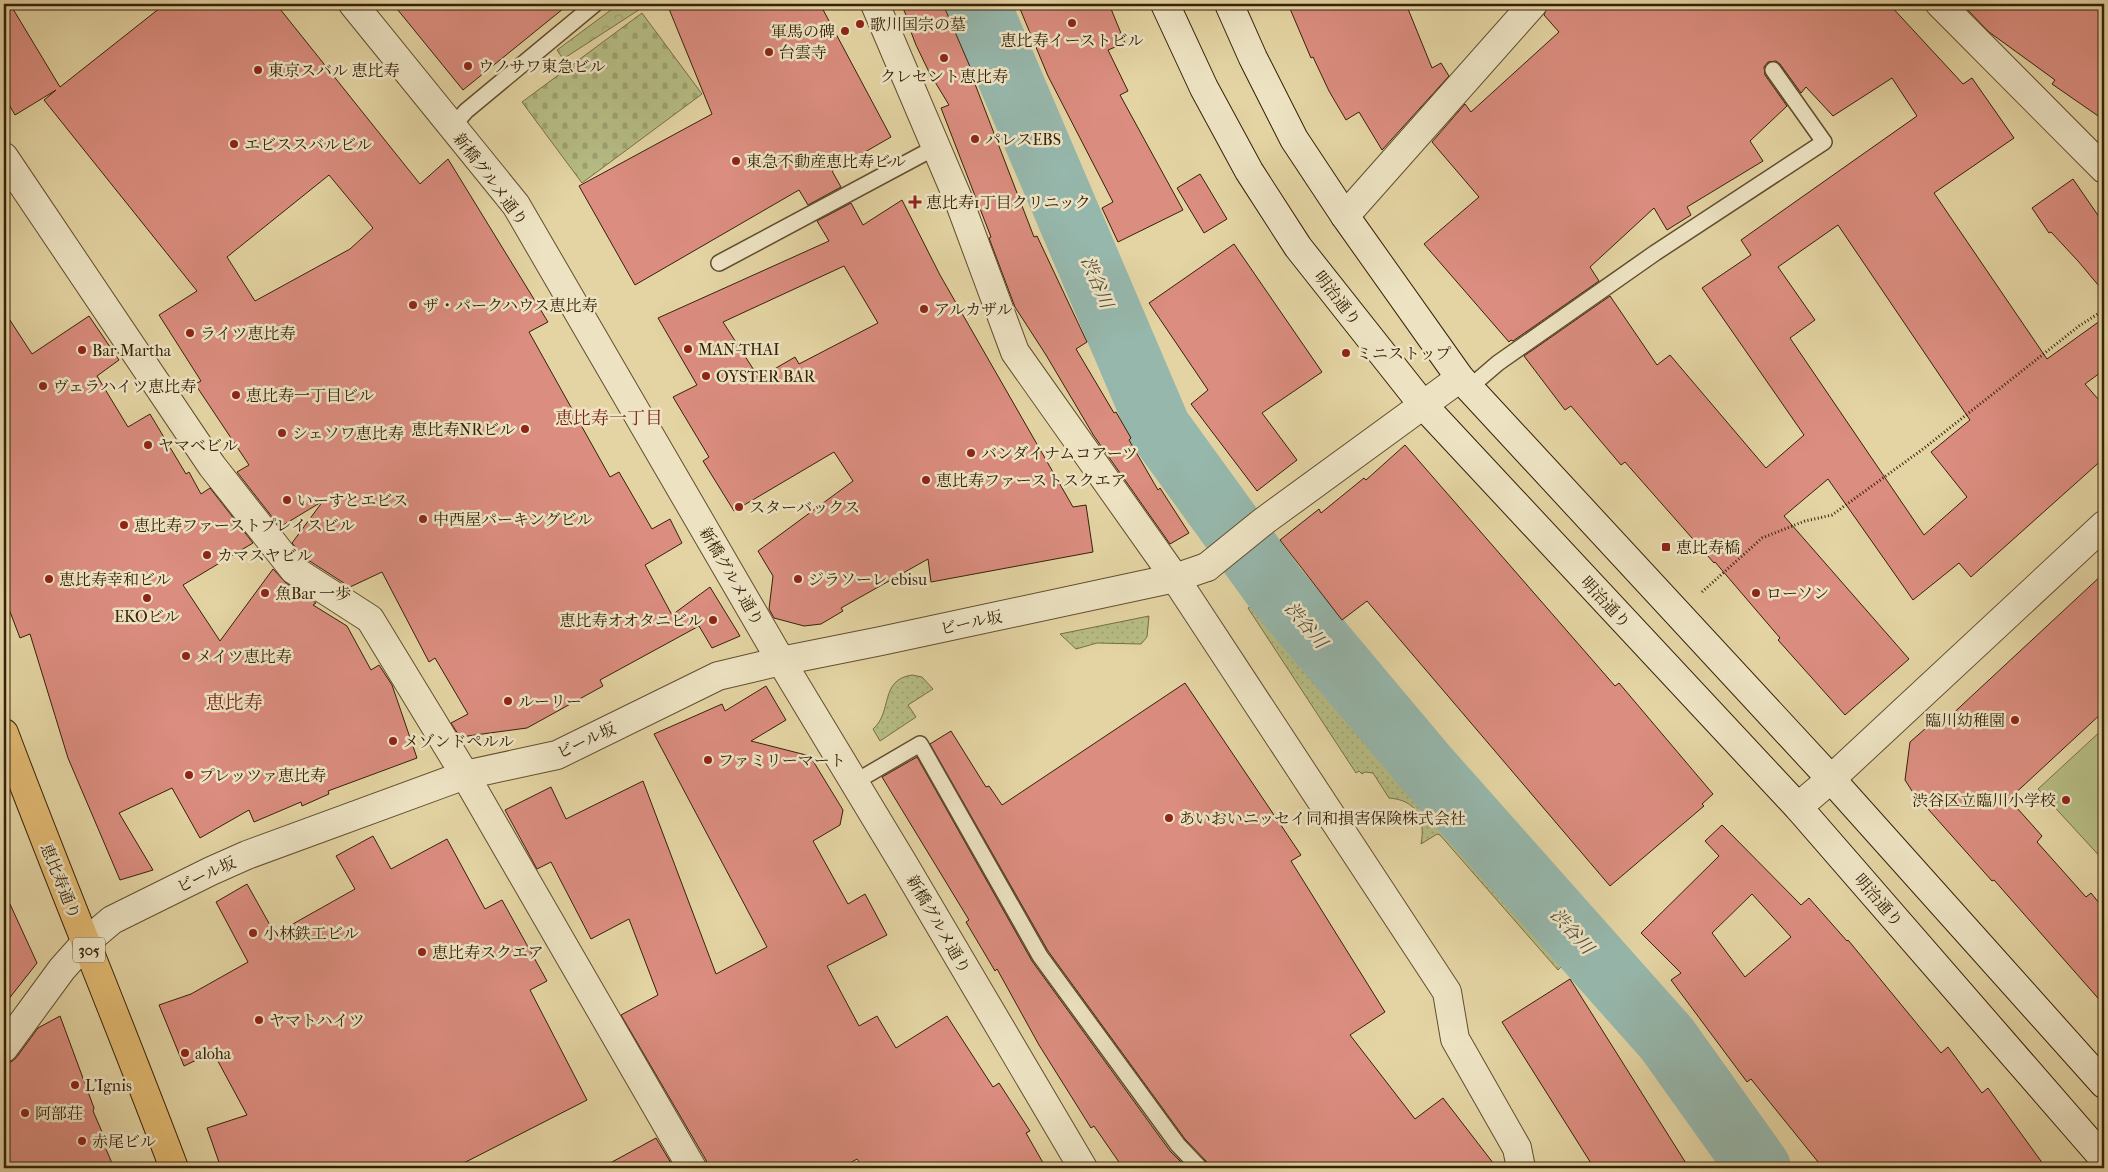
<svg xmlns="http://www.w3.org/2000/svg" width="2108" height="1172" font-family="'IM FELL French Canon','Noto Serif JP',serif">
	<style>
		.grass { fill: url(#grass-dots); stroke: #766e46 }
		.forest { fill: url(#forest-crowns); stroke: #766e46 }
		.cemetery { fill: url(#cemetery-stones); stroke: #766e46 }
		.garden { fill: #b6bc84; stroke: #766e46 }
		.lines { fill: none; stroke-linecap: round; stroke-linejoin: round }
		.river { stroke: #96b7ac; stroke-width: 64 }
		.building { fill: #db8d7f; stroke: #362108; fill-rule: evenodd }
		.service-casing { stroke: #624e2f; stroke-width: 18 }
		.minor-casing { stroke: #624e2f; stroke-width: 30 }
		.tertiary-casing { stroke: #624e2f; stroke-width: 30 }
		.secondary-casing { stroke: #362108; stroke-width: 30 }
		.primary-casing { stroke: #362108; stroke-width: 30 }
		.path { stroke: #362108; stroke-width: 3; stroke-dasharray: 1 2.5; stroke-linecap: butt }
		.service { stroke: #ede3c3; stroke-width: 15 }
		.minor { stroke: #ede3c3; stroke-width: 28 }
		.tertiary { stroke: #ede3c3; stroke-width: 28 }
		.secondary { stroke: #ede3c3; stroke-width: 28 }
		.primary { stroke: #e2ba72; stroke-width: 28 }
		.poi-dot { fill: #8f2418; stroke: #ede3c3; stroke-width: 2 }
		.labels { text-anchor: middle; stroke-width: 5; stroke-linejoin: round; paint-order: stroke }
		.shield { fill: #ede3c3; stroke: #6d5b40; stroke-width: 1 }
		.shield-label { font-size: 15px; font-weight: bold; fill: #362108 }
		.poi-label { font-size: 16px; fill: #362108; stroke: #ede3c3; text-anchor: start }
		.street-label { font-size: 16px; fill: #362108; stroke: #ede3c3 }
		.water-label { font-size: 18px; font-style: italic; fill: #534e39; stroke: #ede3c3 }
		.neighbourhood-label { font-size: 18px; fill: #7a1f14; stroke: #ede3c3 }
		.quarter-label { font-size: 19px; fill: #7a1f14; stroke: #ede3c3 }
	</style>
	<defs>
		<pattern id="grass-dots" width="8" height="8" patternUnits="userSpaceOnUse" patternTransform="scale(1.25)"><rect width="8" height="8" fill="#b6bc84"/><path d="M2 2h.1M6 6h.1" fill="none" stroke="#9da170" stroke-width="1.8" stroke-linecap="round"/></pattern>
		<pattern id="forest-crowns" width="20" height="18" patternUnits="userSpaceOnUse" patternTransform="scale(1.25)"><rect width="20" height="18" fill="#b6bc84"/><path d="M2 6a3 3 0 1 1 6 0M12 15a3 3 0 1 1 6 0" fill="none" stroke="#9da170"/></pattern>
		<pattern id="cemetery-stones" width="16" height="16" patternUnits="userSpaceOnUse" patternTransform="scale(1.25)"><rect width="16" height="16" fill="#b6bc84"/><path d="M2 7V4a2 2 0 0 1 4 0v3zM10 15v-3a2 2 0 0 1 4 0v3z" fill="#9da170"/></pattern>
	</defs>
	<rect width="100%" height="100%" fill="#e4d4a3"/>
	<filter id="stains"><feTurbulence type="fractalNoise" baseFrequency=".004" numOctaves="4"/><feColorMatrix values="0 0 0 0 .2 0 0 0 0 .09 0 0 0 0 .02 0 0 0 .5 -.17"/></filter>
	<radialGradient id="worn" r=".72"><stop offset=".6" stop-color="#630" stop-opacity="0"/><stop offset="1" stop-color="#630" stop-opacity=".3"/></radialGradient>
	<g class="grass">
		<path d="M1253 606 1563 965 1558 970 1440 835 1437 834 1421 844C1426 818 1416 800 1389 798L1373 773 1365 772 1362 774 1359 771 1356 773 1248 608Z"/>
		<path d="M1149 616 1147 637 1141 644 1097 643 1076 649 1060 634Z"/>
		<path d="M912 675 922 677 933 689 908 705 916 717 880 741 873 729C893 712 879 680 912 675Z"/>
	</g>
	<path class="forest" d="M619 4H648L563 59 557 50Z"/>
	<path class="cemetery" d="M642 13 702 94 582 183 522 102Z"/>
	<path class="garden" d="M2104 728V861L2038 789Z"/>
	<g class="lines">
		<path class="river" d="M978 4 1159 428 1275 588 1427 769 1667 1039 1759 1168"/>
	</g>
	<g class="building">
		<path d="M4 4H10L60 87 165 4H276L420 184 448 159 548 322 529 332 610 477 619 472 652 529 670 519 682 543 645 565 672 615 710 587 740 636 712 648 699 626 600 680 603 686 527 728 460 737 451 723 468 714 435 658 429 662 382 572 350 587 305 558 292 543 323 501 280 527 237 472 249 465 195 384 201 381 159 315 197 291 44 100 56 90 15 115 4 96ZM329 175 373 228 350 249 255 301 227 257Z"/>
		<path d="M393 4H569L463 90Z"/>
		<path d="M667 4H820L891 137 832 171 841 187 808 205 799 190 635 285 579 186 712 114Z"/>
		<path d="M901 4H943L977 83 975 84 1034 237 1037 236 1087 342 1076 349 1114 413 1116 412 1131 438 1129 440 1158 490 1160 488 1189 533 1170 544 1094 436 1046 355 1015 307 989 238 991 237 941 108 949 105 929 72 916 45 911 32V26Z"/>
		<path d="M1018 4H1109L1125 43 1108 50 1128 91 1120 95 1183 210 1118 242 1102 208 1113 202 1048 76Z"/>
		<path d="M1288 4H1406L1432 68 1441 63 1449 76 1382 150 1359 112 1346 120 1329 91 1313 57 1311 58Z"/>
		<path d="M1548 4H1889L1963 84 1972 78 2014 138 1934 193 2047 359 2104 318V370L2085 384 2104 406V458L1971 577 1959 563 1913 600 1828 479 1784 516 1909 659 1845 715 1778 640 1780 638 1715 562 1714 563 1625 462 1621 465 1571 406 1565 410 1524 356 1610 296 1657 365 1670 355 1766 468 1804 435 1702 288 1751 255 1741 240 1917 116 1892 78 1833 116 1806 87 1801 93 1780 64 1776 61 1768 62 1764 67 1765 75 1787 106 1750 141 1763 161 1687 207 1691 215 1667 230 1654 208 1590 267 1599 281 1513 341 1511 340 1509 342 1424 244 1479 197 1432 142 1465 104 1471 112 1559 32 1544 15ZM1838 225 1970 420 1931 452 1967 497 1924 535 1790 338 1815 320 1778 267Z"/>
		<path d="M1962 4H2104V120L2052 84 2055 80 1989 32Z"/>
		<path d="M1200 174 1227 219 1204 233 1177 188Z"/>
		<path d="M2073 179 2104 224V292L2078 261 2051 232 2049 233 2032 208Z"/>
		<path d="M902 200 940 275 1073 507 1086 505 1093 552 931 582 928 559 841 608 843 611 821 624 804 626 774 618 769 609 773 576 758 551 853 481 834 452 734 511 703 461 709 457 673 397 697 385 658 318 829 241 817 221 851 203 863 225ZM844 266 878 323 799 364 795 357 759 378 723 322Z"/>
		<path d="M1234 244 1322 372 1262 413 1297 460 1257 491 1191 404 1208 390 1149 303Z"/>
		<path d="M4 311 32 354 89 316 119 360 97 376 128 427 150 414 186 474 189 472 201 494 210 488 253 543 183 585 220 641 273 569 286 583 316 603 313 605 347 626 371 670 379 665 392 685 417 758 328 791 329 794 302 806 301 802 254 822 249 810 200 838 172 788 119 813 153 870 120 880 68 758 30 634 20 638 4 596Z"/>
		<path d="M1405 445 1615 686 1619 683 1713 794 1702 804 1704 806 1610 886 1367 601 1342 620 1280 540 1319 509 1321 513 1364 478 1366 480Z"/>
		<path d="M2104 573V711L2009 799 2042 836 2037 842 2086 897 2091 893 2104 909V1005L1994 880 1992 881 1912 791 1905 780 1910 742 1942 714 1947 719Z"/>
		<path d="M1185 683 1301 855 1291 861 1385 1012 1350 1035 1415 1119 1443 1098 1497 1168H1209L1207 1162 1185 1139 1048 951 930 744 951 731 986 787 989 786 1002 805Z"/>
		<path d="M766 686 786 720 751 741 810 756 843 810 840 825 813 841 848 904 865 894 887 935 827 966 859 1026 877 1016 896 1048 947 1016 993 1087 999 1083 1030 1131 1026 1133 1046 1168H864L857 1159 841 1168H708L706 1160 621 1015 658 995 629 919 591 939 551 862 537 869 505 810 551 787 566 819 643 781 716 974 767 947 654 734 722 704 725 711Z"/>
		<path d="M917 757 1032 961 1170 1151 1187 1168H1123L1094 1126 1091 1128 1039 1045 997 969 995 971 966 922 969 920 882 777Z"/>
		<path d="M1722 825 1801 905 1809 898 1847 941 1848 940 1941 1053 1948 1047 1982 1093 1988 1088 2046 1168H1823L1751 1079 1747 1082 1671 980 1681 973 1641 933 1719 856 1705 841ZM1752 894 1791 937 1745 977 1712 933Z"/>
		<path d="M373 836 391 869 447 839 485 909 502 900 547 981 530 990 587 1100 454 1168H221L207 1128 247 1115 213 1052 184 1066 159 1005 191 994 248 962 216 902 247 884 275 934 355 889 336 856Z"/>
		<path d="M4 891 37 963 4 1005Z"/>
		<path d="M1570 979 1689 1168H1594L1502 1022Z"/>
		<path d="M60 1016 94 1108 93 1111 109 1148 106 1149 114 1168H4V1063L11 1062 16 1058 38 1028Z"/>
		<path d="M656 1138 674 1168H601Z"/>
	</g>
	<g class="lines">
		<defs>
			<g id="service">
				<path d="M452 127 466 111 595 4"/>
				<path d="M719 263 936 147"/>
				<path d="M1470 387 1498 363 1655 253 1824 142 1773 70"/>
				<path d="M855 782 920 744 1040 956 1178 1145 1200 1168"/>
			</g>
			<g id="minor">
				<path d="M353 4 516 205 781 661"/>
				<path d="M875 4 959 201 1015 352 1175 578 1447 992 1455 1039 1517 1148 1521 1168"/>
				<path d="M1940 4 2104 169"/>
				<path d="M4 157 212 466 294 570 370 619 465 775 692 1168"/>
				<path d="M1345 216 1533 4"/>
				<path d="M1207 567 1264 521 1460 378"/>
				<path d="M4 1048 62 969 86 942"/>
			</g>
			<g id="tertiary">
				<path d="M781 661 903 863 1083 1168"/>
				<path d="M1798 807 1831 779 2104 525"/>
				<path d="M86 942 112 920 211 871 247 855 465 775 557 755 718 676 781 661 881 641 1175 578 1207 567"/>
			</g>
			<g id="secondary">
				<path d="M1165 4 1204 88 1249 171 1298 247 1423 405 1798 807 2104 1159"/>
				<path d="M1229 4 1253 58 1294 139 1345 216 1460 378 1831 779 2104 1084"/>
			</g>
			<path id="primary" d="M4 733C59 879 119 1022 174 1168"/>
		</defs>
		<use href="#service" class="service-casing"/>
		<use href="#minor" class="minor-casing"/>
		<use href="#tertiary" class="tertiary-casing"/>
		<use href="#secondary" class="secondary-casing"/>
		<use href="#primary" class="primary-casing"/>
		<path class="path" d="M1702 592 1762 538 1805 521 1832 515 1923 449 2079 326 2104 310"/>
		<use href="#service" class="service"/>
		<use href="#minor" class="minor"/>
		<use href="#tertiary" class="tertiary"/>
		<use href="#secondary" class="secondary"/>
		<use href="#primary" class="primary"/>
	</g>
	<g class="poi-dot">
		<circle cx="1072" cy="23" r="5"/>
		<circle cx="860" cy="24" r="5"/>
		<circle cx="845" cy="31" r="5"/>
		<circle cx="769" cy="52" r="5"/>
		<circle cx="944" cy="58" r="5"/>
		<circle cx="468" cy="66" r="5"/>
		<circle cx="258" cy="70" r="5"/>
		<circle cx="975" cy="139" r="5"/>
		<circle cx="234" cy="144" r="5"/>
		<circle cx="736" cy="161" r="5"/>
		<path d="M912.5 194.5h5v5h5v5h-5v5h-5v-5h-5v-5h5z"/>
		<circle cx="413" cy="305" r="5"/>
		<circle cx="924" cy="309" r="5"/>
		<circle cx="190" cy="333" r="5"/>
		<circle cx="688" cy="349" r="5"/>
		<circle cx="82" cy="350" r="5"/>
		<circle cx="1346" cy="353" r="5"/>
		<circle cx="706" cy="376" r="5"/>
		<circle cx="43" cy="386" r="5"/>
		<circle cx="236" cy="395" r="5"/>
		<circle cx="525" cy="429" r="5"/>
		<circle cx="282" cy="433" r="5"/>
		<circle cx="148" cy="445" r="5"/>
		<circle cx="971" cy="453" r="5"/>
		<circle cx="926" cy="480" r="5"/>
		<circle cx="287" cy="500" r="5"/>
		<circle cx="739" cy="507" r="5"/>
		<circle cx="423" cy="519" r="5"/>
		<circle cx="124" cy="525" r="5"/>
		<rect x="1661" y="542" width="10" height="10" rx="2.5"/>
		<circle cx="207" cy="555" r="5"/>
		<circle cx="49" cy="579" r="5"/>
		<circle cx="798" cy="579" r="5"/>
		<circle cx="265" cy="593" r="5"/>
		<circle cx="1756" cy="593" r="5"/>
		<circle cx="147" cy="598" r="5"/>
		<circle cx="713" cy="620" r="5"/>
		<circle cx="186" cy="656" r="5"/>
		<circle cx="508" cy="701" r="5"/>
		<circle cx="2015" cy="720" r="5"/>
		<circle cx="393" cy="741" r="5"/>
		<circle cx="708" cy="760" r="5"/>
		<circle cx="189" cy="775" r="5"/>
		<circle cx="2066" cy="800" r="5"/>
		<circle cx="1169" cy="818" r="5"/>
		<circle cx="253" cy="933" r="5"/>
		<circle cx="422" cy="952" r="5"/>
		<circle cx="259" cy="1020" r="5"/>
		<circle cx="185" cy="1053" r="5"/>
		<circle cx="75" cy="1085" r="5"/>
		<circle cx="25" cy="1113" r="5"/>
		<circle cx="82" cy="1141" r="5"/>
	</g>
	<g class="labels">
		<rect class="shield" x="73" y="937.5" width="32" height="25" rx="4"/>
		<g class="shield-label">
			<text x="89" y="955">305</text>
		</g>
		<g class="poi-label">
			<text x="870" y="30">歌川国宗の墓</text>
			<text x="835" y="37" text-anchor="end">軍馬の碑</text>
			<text x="1072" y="46" text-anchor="middle">恵比寿イーストビル</text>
			<text x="779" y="58">台雲寺</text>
			<text x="478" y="72">ウノサワ東急ビル</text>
			<text x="268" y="76">東京スバル 恵比寿</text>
			<text x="944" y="82" text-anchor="middle">クレセント恵比寿</text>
			<text x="985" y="145">パレスEBS</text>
			<text x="244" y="150">エビススバルビル</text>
			<text x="746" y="167">東急不動産恵比寿ビル</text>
			<text x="926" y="208">恵比寿1丁目クリニック</text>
			<text x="423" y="311">ザ・パークハウス恵比寿</text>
			<text x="934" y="315">アルカザル</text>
			<text x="200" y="339">ライツ恵比寿</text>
			<text x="698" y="355">MAN-THAI</text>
			<text x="92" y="356">Bar Martha</text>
			<text x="1356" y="359">ミニストップ</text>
			<text x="716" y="382">OYSTER BAR</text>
			<text x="53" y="392">ヴェラハイツ恵比寿</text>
			<text x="246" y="401">恵比寿一丁目ビル</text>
			<text x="515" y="435" text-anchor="end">恵比寿NRビル</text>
			<text x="292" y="439">シェソワ恵比寿</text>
			<text x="158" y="451">ヤマベビル</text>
			<text x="981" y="459">バンダイナムコアーツ</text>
			<text x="936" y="486">恵比寿ファーストスクエア</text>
			<text x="297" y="506">いーすとエビス</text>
			<text x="749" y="513">スターバックス</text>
			<text x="433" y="525">中西屋パーキングビル</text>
			<text x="134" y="531">恵比寿ファーストプレイスビル</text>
			<text x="1676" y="553">恵比寿橋</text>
			<text x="217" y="561">カマスヤビル</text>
			<text x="59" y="585">恵比寿幸和ビル</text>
			<text x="808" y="585">ジラソーレ ebisu</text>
			<text x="275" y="599">魚Bar 一歩</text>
			<text x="1766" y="599">ローソン</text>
			<text x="147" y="622" text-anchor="middle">EKOビル</text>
			<text x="703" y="626" text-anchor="end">恵比寿オオタニビル</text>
			<text x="196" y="662">メイツ恵比寿</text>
			<text x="518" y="707">ルーリー</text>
			<text x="2005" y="726" text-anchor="end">臨川幼稚園</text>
			<text x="403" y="747">メゾンドペルル</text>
			<text x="718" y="766">ファミリーマート</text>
			<text x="199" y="781">プレッツァ恵比寿</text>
			<text x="2056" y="806" text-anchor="end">渋谷区立臨川小学校</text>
			<text x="1179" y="824">あいおいニッセイ同和損害保険株式会社</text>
			<text x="263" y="939">小林鉄工ビル</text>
			<text x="432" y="958">恵比寿スクエア</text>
			<text x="269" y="1026">ヤマトハイツ</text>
			<text x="195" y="1059">aloha</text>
			<text x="85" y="1091">L'Ignis</text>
			<text x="35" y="1119">阿部荘</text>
			<text x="92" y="1147">赤尾ビル</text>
		</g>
		<g class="street-label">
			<text transform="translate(491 179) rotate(53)" y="6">新橋グルメ通り</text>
			<text transform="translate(1338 298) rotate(52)" y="6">明治通り</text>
			<text transform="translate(732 576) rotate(60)" y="6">新橋グルメ通り</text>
			<text transform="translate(1606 602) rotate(47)" y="6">明治通り</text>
			<text transform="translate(971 622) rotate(-12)" y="6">ビール坂</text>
			<text transform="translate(586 740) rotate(-25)" y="6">ビール坂</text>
			<text transform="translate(206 874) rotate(-25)" y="6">ビール坂</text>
			<text transform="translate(61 881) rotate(68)" y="6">恵比寿通り</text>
			<text transform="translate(1879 900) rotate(49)" y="6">明治通り</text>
			<text transform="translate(939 924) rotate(60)" y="6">新橋グルメ通り</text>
		</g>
		<g class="water-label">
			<text transform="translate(1097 282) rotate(67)" y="6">渋谷川</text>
			<text transform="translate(1306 625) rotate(50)" y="6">渋谷川</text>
			<text transform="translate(1572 931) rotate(48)" y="6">渋谷川</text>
		</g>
		<g class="neighbourhood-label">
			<text x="609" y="424">恵比寿一丁目</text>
		</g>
		<g class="quarter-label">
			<text x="234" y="709">恵比寿</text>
		</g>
	</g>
	<rect width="2108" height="1172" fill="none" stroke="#e4d4a3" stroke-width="20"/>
	<rect x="5" y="5" width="2098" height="1162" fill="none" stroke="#362108" stroke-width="2.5"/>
	<rect x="10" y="10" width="2088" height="1152" fill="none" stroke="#362108"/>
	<rect width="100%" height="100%" filter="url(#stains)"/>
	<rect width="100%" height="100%" fill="url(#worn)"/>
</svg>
